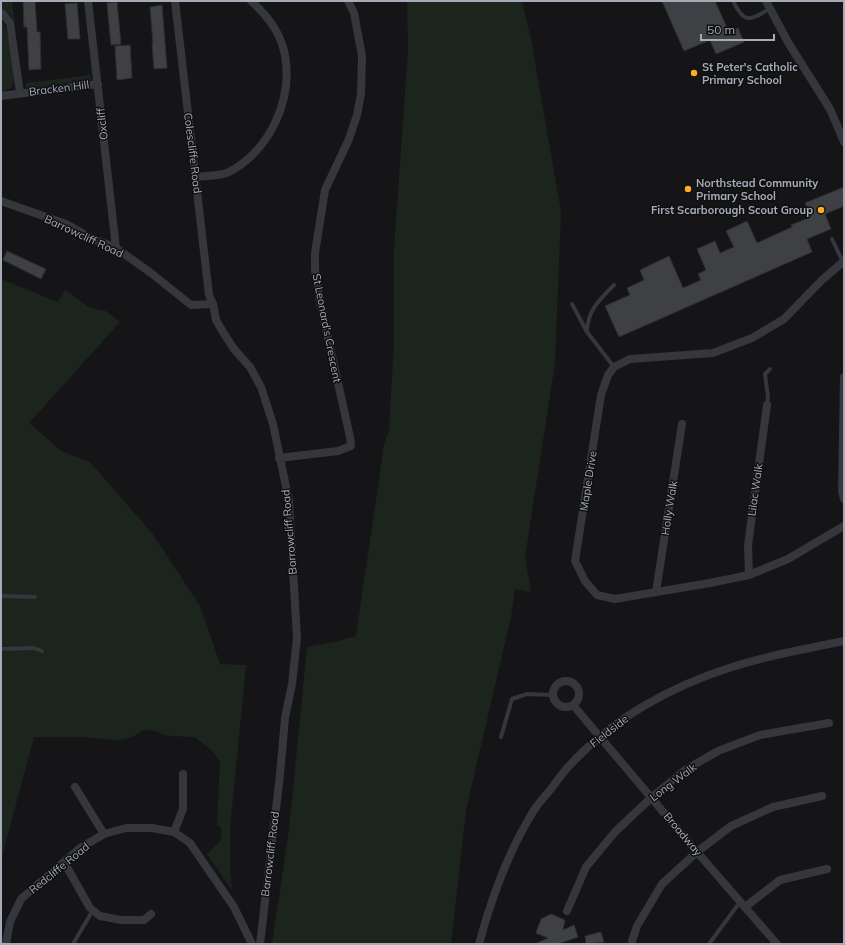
<svg xmlns="http://www.w3.org/2000/svg" width="845" height="945" font-family="Mulish,sans-serif">
<rect width="100%" height="100%" fill="#151517"/>
<g fill="#1c251d">
<polygon points="1,1 12,1 15,23 9,13 1,8"/>
<polygon points="407,1 522,1 531,39 561,212 555,363 525,557 531,592 515,589 511,617 466,810 451,944 272,944 289,830 307,647 334,642 356,636 384,445 389,430 394,342 394,250 408,49"/>
<path d="M 1,20 C 9,29 13,66 14,79 C 14,83 12,85 11,88 L 6,91 L 1,92 Z"/>
<polygon points="90,75 91,80 26,88 26,83"/>
<path d="M 1,279 L 58,302 L 65,290 L 90,308 L 106,311 L 120,322 L 29,423 L 61,451 L 90,462 L 152,533 L 200,606 L 220,664 L 246,665 L 230,828 L 230,867 L 232,890 L 207,854 L 221,840 L 222,829 L 217,825 L 220,761 L 211,750 L 195,737 L 171,736 L 165,735 L 155,731 L 142,730 C 126,746 105,738 85,737 C 68,737 51,737 34,737 L 1,860 Z"/>
</g>
<g fill="#3e4044" stroke="#2e2f33">
<polygon points="23,1 35,1 37,32 40,32 41,69 29,70 27,27 24,27"/>
<polygon points="662,1 715,1 729,32 738,28 744,42 716,54 710,40 684,51"/>
<polygon points="117,2 121,44 111,45 107,3"/>
<polygon points="77,3 80,39 68,39 65,4"/>
<polygon points="162,5 167,68 154,69 152,44 153,44 150,7"/>
<polygon points="130,45 132,78 117,80 115,46"/>
<polygon points="844,187 844,206 825,214 831,229 807,239 812,252 619,337 605,306 630,295 627,288 644,280 640,270 669,256 683,288 701,280 698,274 706,270 697,249 715,241 720,253 734,247 726,231 747,221 757,243 792,227 791,225 811,217 805,203"/>
<polygon points="7,251 46,269 41,279 3,260"/>
<polygon points="551,914 565,920 563,930 574,925 578,937 558,944 535,944 548,938 536,933 541,919"/>
<polygon points="601,932 604,942 586,944 585,936"/>
</g>
<g fill="none" stroke-linecap="round" stroke-linejoin="round">
<g stroke="#35373c" stroke-width="4">
<path d="M 733,1 C 744,24 750,21 769,9"/>
<polyline points="832,239 843,262"/>
<polyline points="572,304 587,332 614,367"/>
<path d="M 587,331 C 588,310 599,300 614,285"/>
<polyline points="767,405 768,397 765,374 770,369"/>
<polyline points="1,596 35,597"/>
<polyline points="1,649 34,648 42,651"/>
<polyline points="501,737 512,699 527,694 553,695"/>
<polyline points="73,944 93,910"/>
<polyline points="709,944 740,902"/>
</g>
<g stroke="#35373c" stroke-width="8">
<polyline points="88,1 116,248"/>
<polyline points="175,1 209,295 213,304 216,320 223,332 234,349 250,367 261,387 273,424 289,501 297,638 292,684 285,718 280,775 260,944"/>
<polyline points="766,1 789,44 830,109 844,142"/>
<polyline points="1,13 3,14 10,23 20,93"/>
<polyline points="1,96 98,84"/>
<path d="M 196,177 C 205,176 222,176 229,172 C 270,150 293,100 285,55 C 281,34 267,15 251,1"/>
<polyline points="1,201 66,224 91,238 116,248 151,273 191,305 213,304"/>
<polyline points="844,261 822,280 784,319 752,338 713,353 630,359 614,367 608,375 601,395 575,561 585,581 597,595 615,599 710,583 749,575 788,559 844,526"/>
<polyline points="844,377 842,491 844,499"/>
<polyline points="279,458 338,451 351,446 350,437 320,302 315,270 315,253 325,190 349,139 357,115 361,94 362,56 354,13 348,1"/>
<polyline points="749,575 748,545 767,405"/>
<polyline points="656,592 682,424"/>
<circle cx="566" cy="694" r="13"/>
<polyline points="573,705 697,852 777,944"/>
<polyline points="75,787 104,834"/>
<polyline points="174,832 183,809 183,774"/>
<polyline points="64,862 90,908 100,916 121,920 144,920 151,914"/>
<polyline points="745,907 780,880 827,869"/>
<polyline points="567,911 586,867 615,832 652,797 685,770 718,751 760,735 829,723"/>
<polyline points="632,941 637,926 662,884 697,852 731,826 773,807 822,796"/>
<polyline points="6,944 10,922 21,899 80,848 104,834 126,828 152,828 174,832 190,843 234,907 252,944"/>
<path d="M 479,944 C 491,899 507,855 531,815 C 536,806 544,797 551,789 C 557,781 563,772 570,765 C 613,718 672,686 732,667 C 768,655 806,649 844,641"/>
</g>
</g>
<g fill="#feac25" stroke="#101012" stroke-width="1.5">
<circle cx="694" cy="73" r="4"/>
<circle cx="688" cy="189" r="4"/>
<circle cx="821" cy="210" r="4"/>
</g>
<g text-anchor="middle" stroke-width="3" stroke-linejoin="round" paint-order="stroke">
<g font-size="11" font-weight="bold" fill="#a5acb8" stroke="#101012" text-anchor="start">
<text x="702" y="71">St Peter's Catholic<tspan x="702" dy="13">Primary School</tspan></text>
<text x="696" y="187">Northstead Community<tspan x="696" dy="13">Primary School</tspan></text>
<text x="813" y="214" text-anchor="end">First Scarborough Scout Group</text>
</g>
<g font-size="11" fill="#a5acb8" stroke="#101012">
<text transform="translate(59 88) rotate(-7)" y="4">Bracken Hill</text>
<text transform="translate(102 124) rotate(-96)" y="4">Oxcliff</text>
<text transform="translate(193 153) rotate(83)" y="4">Colescliffe Road</text>
<text transform="translate(84 236) rotate(25)" y="4">Barrowcliff Road</text>
<text transform="translate(327 328) rotate(79)" y="4">St Leonard's Crescent</text>
<text transform="translate(588 481) rotate(-81)" y="4">Maple Drive</text>
<text transform="translate(755 490) rotate(-82)" y="4">Lilac Walk</text>
<text transform="translate(669 508) rotate(-81)" y="4">Holly Walk</text>
<text transform="translate(289 532) rotate(-95)" y="4">Barrowcliff Road</text>
<text transform="translate(609 731) rotate(-38)" y="4">Fieldside</text>
<text transform="translate(673 782) rotate(-37)" y="4">Long Walk</text>
<text transform="translate(683 834) rotate(50)" y="4">Broadway</text>
<text transform="translate(270 854) rotate(-83)" y="4">Barrowcliff Road</text>
<text transform="translate(59 868) rotate(-39)" y="4">Redcliffe Road</text>
</g>
</g>
<rect width="845" height="945" fill="none" stroke="#a5acb8" stroke-width="4"/>
<path d="M701 34v6h73v-6" fill="none" stroke="#a5acb8" stroke-width="2"/>
<text x="707" y="34" font-size="12" fill="#a5acb8" stroke="#101012" stroke-width="3" paint-order="stroke">50 m</text>
</svg>
